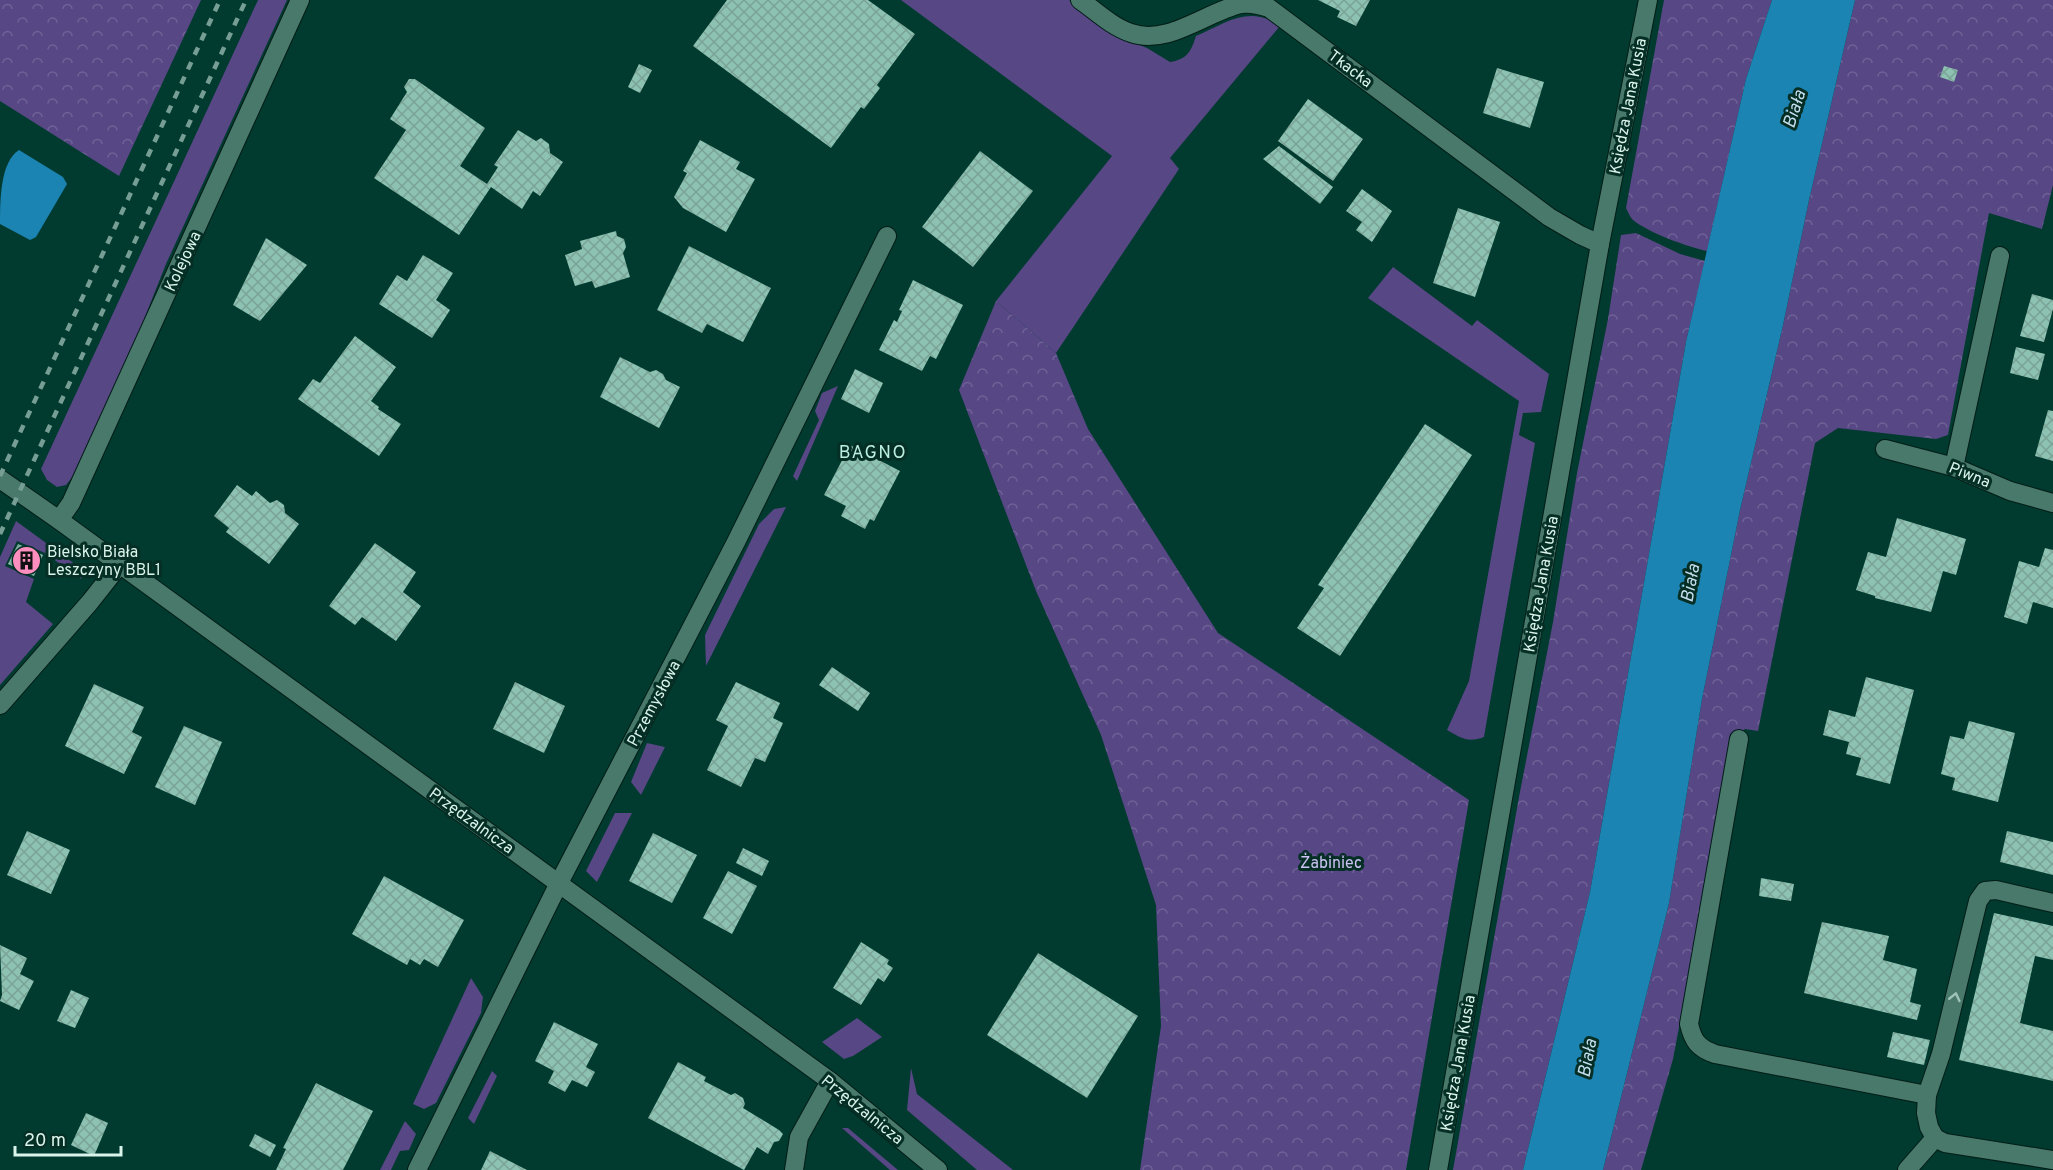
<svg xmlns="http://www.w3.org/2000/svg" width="2053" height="1170" font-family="Overpass,sans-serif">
<defs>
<pattern id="forest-crowns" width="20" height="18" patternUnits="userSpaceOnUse" patternTransform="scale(1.5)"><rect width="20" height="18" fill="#574785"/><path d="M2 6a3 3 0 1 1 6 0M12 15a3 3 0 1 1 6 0" fill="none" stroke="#6f6296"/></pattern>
<pattern id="building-cross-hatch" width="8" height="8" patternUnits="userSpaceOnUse" patternTransform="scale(1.5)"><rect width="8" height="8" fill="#8dc1b1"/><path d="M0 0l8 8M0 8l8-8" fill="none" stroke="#7aa396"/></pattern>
</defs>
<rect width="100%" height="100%" fill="#013a2e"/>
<g fill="#574785">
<polygon points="258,0 287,0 166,264 125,367 77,471 66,485 57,487 47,480 41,469"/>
<path d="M 901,0 L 1069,0 L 1115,34 L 1127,40 L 1147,48 L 1170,62 C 1188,59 1191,51 1196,36 C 1226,23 1249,4 1280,26 L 1170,158 L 1179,169 L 1056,353 L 996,301 L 1112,156 Z"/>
<path d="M 1393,267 L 1472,326 L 1477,320 L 1549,374 L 1541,412 L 1523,413 L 1519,435 L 1535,443 L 1484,737 C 1468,743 1461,738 1447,730 L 1469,681 L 1519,401 L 1368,298 Z"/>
<polygon points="838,386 797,481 793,476 819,420 815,411 822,393"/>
<polygon points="786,507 706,666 705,635 759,524 774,509"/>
<polygon points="16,521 83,570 81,579 45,553 17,541 5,566 34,579 26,602 53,624 0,685 0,557"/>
<polygon points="647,743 665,747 641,795 631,782"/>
<polygon points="615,813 632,813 597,882 586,871"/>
<polygon points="471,978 483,997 481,1013 436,1103 424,1109 413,1104"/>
<polygon points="857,1018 882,1037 853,1056 844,1059 822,1042"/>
<polygon points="911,1068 917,1094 1013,1170 977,1170 907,1110"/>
<polygon points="492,1071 497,1076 474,1124 468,1118"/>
<polygon points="405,1121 416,1134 409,1150 400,1151 391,1170 380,1170"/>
<polygon points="842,1128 848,1128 898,1170 890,1170"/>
</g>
<g fill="url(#forest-crowns)">
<polygon points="0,0 201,0 119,176 0,101"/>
<path d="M 1664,0 L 1772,0 L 1746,79 L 1707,251 C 1688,247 1649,233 1633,220 C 1630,217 1628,212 1626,208 Z"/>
<polygon points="1855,0 2053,0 2053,185 2042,229 1989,213 1948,435 1936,439 1838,428 1815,443 1758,731 1745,729 1734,737 1673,1059 1641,1170 1603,1170 1669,903 1702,699 1740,510 1783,325 1809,200"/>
<polygon points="1636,233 1680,254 1705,261 1686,342 1590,892 1523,1170 1453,1170 1519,797 1553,622 1577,473 1608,319 1621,235"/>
<polygon points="996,301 1056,353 1088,429 1218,633 1469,800 1406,1170 1140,1170 1161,1026 1156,905 1101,735 1036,591 959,390"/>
</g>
<g fill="#1b84b2">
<polygon points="1772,0 1855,0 1809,200 1783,325 1740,510 1702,699 1669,903 1603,1170 1523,1170 1590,892 1686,342 1746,79"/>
<path d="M 19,150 L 63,177 L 67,184 L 36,237 L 30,240 L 0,224 C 0,201 0,162 19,150 Z"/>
</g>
<g fill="url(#building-cross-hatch)">
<polygon points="727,0 868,0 915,34 877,85 880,88 864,109 861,107 831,148 693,46"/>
<polygon points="1318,0 1370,0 1356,26 1337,17 1340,11"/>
<polygon points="639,64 652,70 640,93 628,87"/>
<polygon points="1944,66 1958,70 1954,82 1940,77"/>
<polygon points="1497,68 1544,82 1530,128 1483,113"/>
<polygon points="409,79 415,79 485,128 460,166 487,184 498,167 494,165 518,130 536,141 541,138 549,144 550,153 563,162 540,196 533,191 522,209 491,187 459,235 374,178 406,130 390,119 407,92 404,87"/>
<polygon points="1308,99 1363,139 1333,181 1278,141"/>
<polygon points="700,140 740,162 736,169 755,179 726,232 683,208 674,197 687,173 683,171"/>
<polygon points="1279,146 1333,187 1320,204 1263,159"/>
<polygon points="980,151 1033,191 973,267 922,227"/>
<polygon points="1362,189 1392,211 1372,242 1356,230 1362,222 1346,211"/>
<polygon points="1458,208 1500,222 1475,297 1433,283"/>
<polygon points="616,231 617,236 624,239 626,247 623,253 630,277 595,288 592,281 575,286 565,255 582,249 580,241"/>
<polygon points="266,238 307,265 260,321 233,305"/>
<polygon points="689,246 771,288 743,342 707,324 702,333 657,310"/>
<polygon points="423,255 453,273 436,300 450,310 432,338 379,304 397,275 407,281"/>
<polygon points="913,280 963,305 936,359 930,356 922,371 879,350 894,320 897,322 902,311 899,310"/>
<polygon points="2032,294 2053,300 2053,309 2044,342 2020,336"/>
<polygon points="355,336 396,367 371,401 379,407 378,409 401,424 379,456 298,399 313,379 320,383"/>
<polygon points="2016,347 2045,354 2038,380 2010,373"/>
<polygon points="620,357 650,372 656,370 663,374 666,380 680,387 659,428 600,397"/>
<polygon points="855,369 883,383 869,413 841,399"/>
<polygon points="2048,410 2053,411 2053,461 2035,456"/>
<polygon points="1425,424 1472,455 1340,656 1297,628 1324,588 1318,585"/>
<polygon points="850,445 900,471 874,521 870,519 865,529 841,516 846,506 824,495"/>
<polygon points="237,485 252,496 256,491 270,503 277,500 284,505 285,513 299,524 269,564 226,532 229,528 214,516"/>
<polygon points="1897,518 1966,539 1956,575 1943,571 1931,612 1875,598 1875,596 1856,590 1868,552 1886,557"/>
<polygon points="375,543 416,572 403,592 421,606 396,641 362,617 355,625 329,606"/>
<polygon points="18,544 43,555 34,576 8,564"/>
<polygon points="2045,548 2053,550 2053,608 2033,602 2027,624 2004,617 2019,561 2039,567"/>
<polygon points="832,667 870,693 858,711 819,685"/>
<polygon points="1866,677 1914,690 1890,784 1856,775 1861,758 1846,754 1849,742 1823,735 1829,710 1855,717"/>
<polygon points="515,682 565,706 544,753 493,729"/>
<polygon points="736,682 780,703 773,718 783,723 765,762 755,758 741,787 707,770 728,726 716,720"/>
<polygon points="94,684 144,707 132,732 142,737 124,774 65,746"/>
<polygon points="1969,721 2015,733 1998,802 1952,790 1955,778 1941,774 1950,736 1964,739"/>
<polygon points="184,726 222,742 195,805 155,787"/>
<polygon points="27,831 70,850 51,894 7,875"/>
<polygon points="2007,831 2053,842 2053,875 2000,862"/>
<polygon points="653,833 697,855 672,903 629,881"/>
<polygon points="743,848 769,861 762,876 736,863"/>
<polygon points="728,871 757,886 732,934 703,918"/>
<polygon points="384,876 464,920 438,967 424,959 420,965 410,959 407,965 352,934"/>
<polygon points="1761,878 1794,884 1791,901 1759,896"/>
<polygon points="1994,913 2053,926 2053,960 2035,956 2020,1023 2053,1031 2053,1081 1959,1060"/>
<polygon points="1822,922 1889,936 1883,960 1917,969 1910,1002 1921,1005 1917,1020 1804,993"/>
<polygon points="861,942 889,960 887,964 893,968 884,982 878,978 861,1005 833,988"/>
<polygon points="0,945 27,958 20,974 34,981 19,1010 0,1001 2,995"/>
<polygon points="1038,953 1138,1016 1087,1098 987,1035"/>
<polygon points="71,990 89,998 75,1028 57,1021"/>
<polygon points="554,1022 598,1044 586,1067 595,1072 587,1087 572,1080 565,1092 548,1083 554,1071 535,1061"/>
<polygon points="1893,1032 1930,1040 1924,1065 1887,1057"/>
<polygon points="678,1062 706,1077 704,1081 731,1095 735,1093 743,1098 745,1104 743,1108 779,1130 783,1134 779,1141 774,1142 768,1154 757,1147 744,1170 648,1118"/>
<polygon points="316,1083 373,1111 343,1170 276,1170 286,1149 283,1148"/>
<polygon points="86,1113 108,1123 94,1156 71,1145"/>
<polygon points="255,1134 276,1145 270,1157 249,1146"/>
<polygon points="490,1151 527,1170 481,1170"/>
</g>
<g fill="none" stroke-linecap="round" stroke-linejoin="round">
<defs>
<g id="service">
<path d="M 1080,0 C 1096,11 1112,27 1131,33 C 1168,46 1206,12 1241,4 C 1250,3 1260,5 1269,8 L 1549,217 L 1580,235 L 1600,244"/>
<polyline points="1954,467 2000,256"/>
<polyline points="59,520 71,503 300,0"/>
<path d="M 1739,739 L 1689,1024 C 1693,1041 1698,1048 1715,1054 L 1927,1095"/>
<polyline points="1935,1138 1929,1127 1926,1113 1927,1095 1941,1054 1978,901 1985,891 1996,890 2053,903"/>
<polyline points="794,1170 799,1137 830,1081"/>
</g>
<g id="minor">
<polyline points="1885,449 1954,467 2010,491 2053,503"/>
<polyline points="0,705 90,602 120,564"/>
<polyline points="417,1170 559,883 736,542 887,236"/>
<polyline points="1438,1170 1600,244 1648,0"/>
<polyline points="1907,1170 1935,1138 1945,1143 2053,1160"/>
</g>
<polyline id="tertiary" points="0,479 59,520 830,1081 938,1170"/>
</defs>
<use href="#service" stroke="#031d17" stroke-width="20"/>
<use href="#minor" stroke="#031d17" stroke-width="20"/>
<use href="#tertiary" stroke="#031d17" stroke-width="20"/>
<use href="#service" stroke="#48796b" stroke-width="18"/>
<use href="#minor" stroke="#48796b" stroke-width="18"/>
<use href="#tertiary" stroke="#48796b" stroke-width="18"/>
<g stroke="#769e94" stroke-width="4.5" stroke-dasharray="8 8" stroke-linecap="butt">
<polyline points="0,476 220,0"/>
<polyline points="0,534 246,0"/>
</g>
</g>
<defs><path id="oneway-chevron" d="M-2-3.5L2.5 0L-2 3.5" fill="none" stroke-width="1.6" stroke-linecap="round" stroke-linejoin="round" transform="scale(1.5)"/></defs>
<use stroke="#a0c3b8" href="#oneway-chevron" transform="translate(1955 997) rotate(-77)"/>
<defs>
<symbol id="building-disc" viewBox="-11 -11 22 22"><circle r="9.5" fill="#fe8ebe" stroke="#052e25"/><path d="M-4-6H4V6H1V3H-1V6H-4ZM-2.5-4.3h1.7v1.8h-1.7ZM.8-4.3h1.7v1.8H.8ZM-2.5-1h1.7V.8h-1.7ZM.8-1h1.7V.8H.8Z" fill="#111"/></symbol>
</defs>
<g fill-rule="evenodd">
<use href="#building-disc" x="10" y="544" width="33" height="33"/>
</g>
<g text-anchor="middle" stroke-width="6" stroke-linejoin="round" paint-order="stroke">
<g font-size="16" fill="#daf4eb" stroke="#052e25">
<text transform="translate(1351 68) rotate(37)" y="6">Tkacka</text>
<text transform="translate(1627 106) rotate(-79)" y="6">Księdza Jana Kusia</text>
<text transform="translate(182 261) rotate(-65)" y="6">Kolejowa</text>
<text transform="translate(1970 474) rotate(22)" y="6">Piwna</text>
<text transform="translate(1540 584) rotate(-80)" y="6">Księdza Jana Kusia</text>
<text transform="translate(653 703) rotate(-62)" y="6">Przemysłowa</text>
<text transform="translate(472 820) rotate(36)" y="6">Przędzalnicza</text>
<text transform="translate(1457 1063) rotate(-80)" y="6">Księdza Jana Kusia</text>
<text transform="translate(863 1109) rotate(39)" y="6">Przędzalnicza</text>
</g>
<g font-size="16" fill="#daf4eb" stroke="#052e25" text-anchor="start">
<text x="47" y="557">Bielsko Biała<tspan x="47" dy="18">Leszczyny BBL1</tspan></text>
</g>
<g font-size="16" fill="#cdc3f4" stroke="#052e25">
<text x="1331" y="868">Żabiniec</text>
</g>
<g font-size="18" font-style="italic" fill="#c5deee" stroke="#052e25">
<text transform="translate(1794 109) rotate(-72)" y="6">Biała</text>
<text transform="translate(1690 583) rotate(-79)" y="6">Biała</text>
<text transform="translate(1587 1058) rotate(-79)" y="6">Biała</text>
</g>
<g font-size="18" letter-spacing="1.5" fill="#bbefdf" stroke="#052e25">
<text x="873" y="458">BAGNO</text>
</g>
</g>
<path d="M15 1146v9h106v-9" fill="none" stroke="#daf4eb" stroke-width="3"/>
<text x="24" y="1146" font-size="18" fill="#daf4eb" stroke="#052e25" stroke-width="4.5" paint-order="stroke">20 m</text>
</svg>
